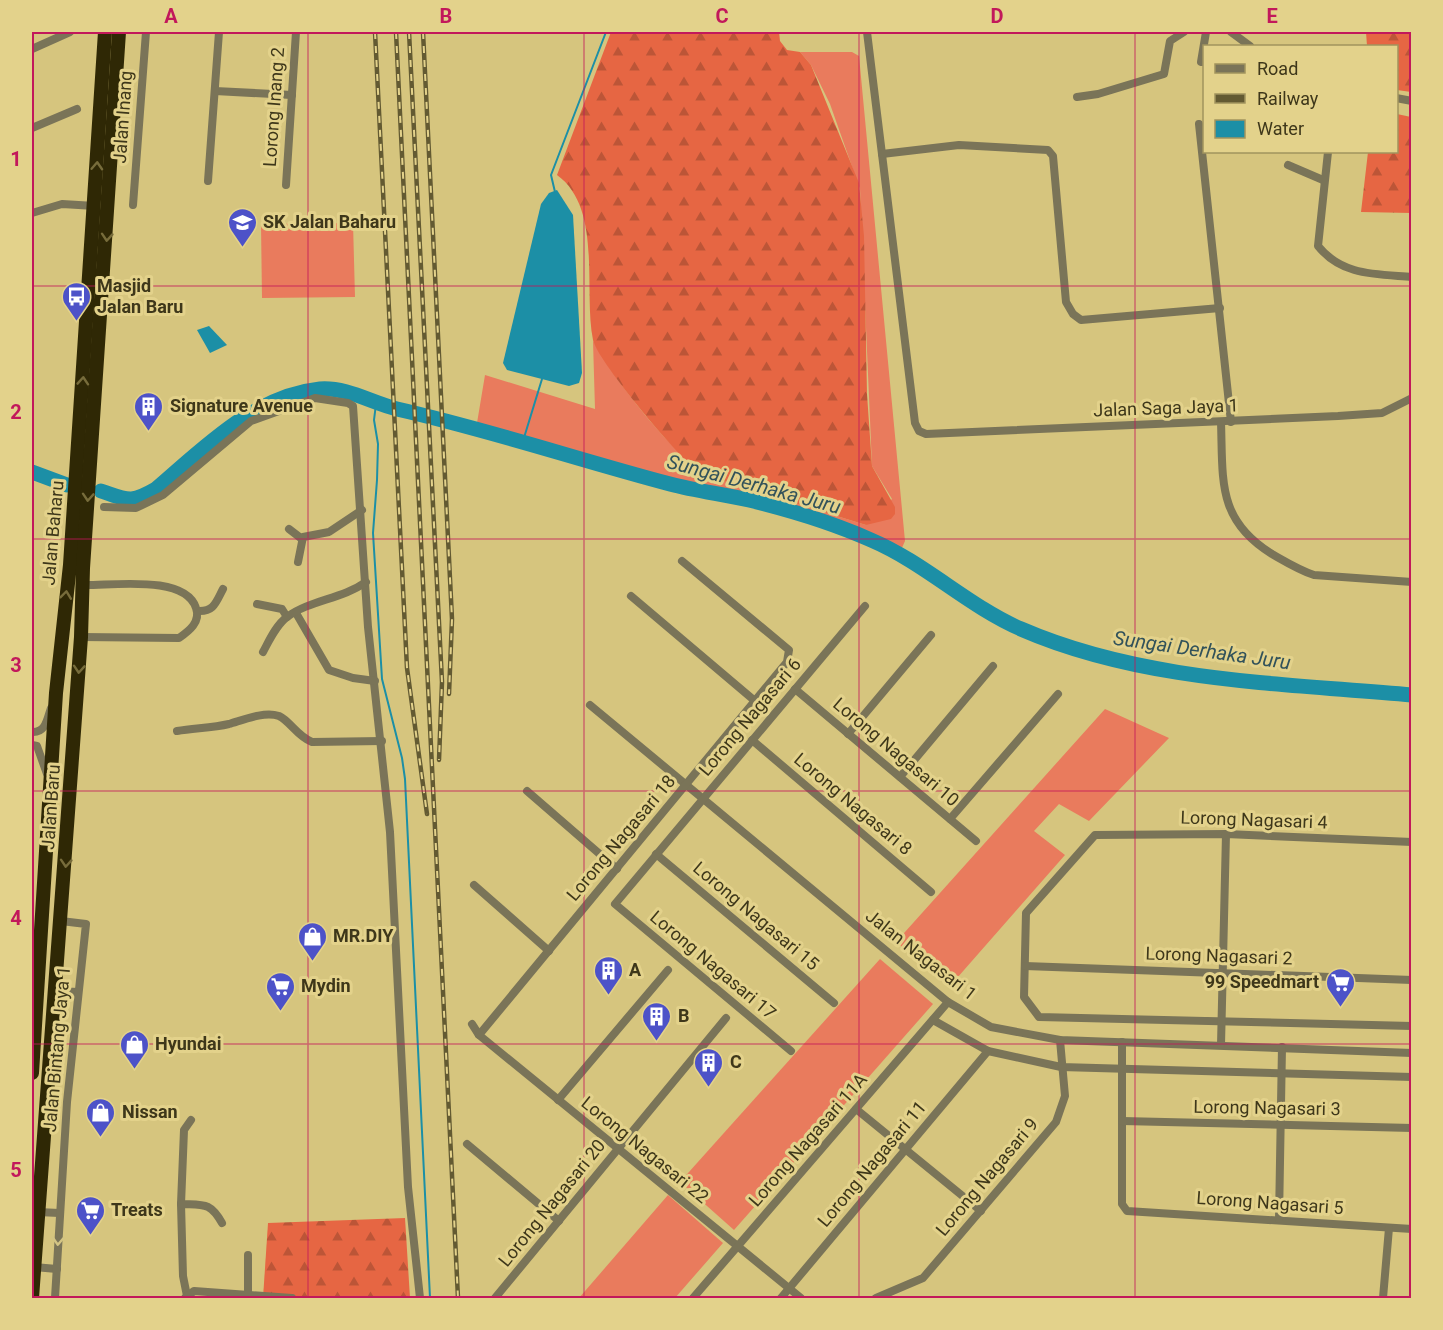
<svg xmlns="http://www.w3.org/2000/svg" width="1443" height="1330" font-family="Roboto,sans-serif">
<defs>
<pattern id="forest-firs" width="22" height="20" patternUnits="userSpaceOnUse" patternTransform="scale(1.5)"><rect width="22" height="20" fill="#e66643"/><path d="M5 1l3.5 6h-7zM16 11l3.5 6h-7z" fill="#bc5537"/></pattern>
</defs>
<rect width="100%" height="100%" fill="#d6c57e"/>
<g fill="#e97b5d">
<path d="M 800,52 L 852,52 L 859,56 L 905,541 L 901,550 C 830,514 750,503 674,482 C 608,464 543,442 477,423 L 485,375 L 595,409 L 593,341 C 613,378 674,457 710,477 L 866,525 L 892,499 L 872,466 L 860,189 L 830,104 L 811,65 Z"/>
<polygon points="353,223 355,297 262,298 261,224"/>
<polygon points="1105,709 1169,738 1089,821 1059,804 1034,831 1065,855 950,986 896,942"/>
<polygon points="880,959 933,1004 734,1230 680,1182"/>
<polygon points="668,1195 723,1243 675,1298 579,1298"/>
</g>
<g fill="url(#forest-firs)">
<path d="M 611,32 L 779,32 L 780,41 L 787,50 L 800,52 L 811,65 L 859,183 L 864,236 L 867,394 L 872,466 L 895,507 L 895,514 L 891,519 L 866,525 L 710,477 C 703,474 696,470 691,465 C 672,449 597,360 593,340 C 583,290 603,208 557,175 Z"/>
<polygon points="1366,32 1411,32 1411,92 1397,90 1396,46 1367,46"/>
<polygon points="1397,114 1411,117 1411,213 1361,212 1368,152 1396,152"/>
<polygon points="405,1218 410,1298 263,1298 268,1223"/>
</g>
<g fill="#1c8fa6">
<polygon points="557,190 573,215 582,373 579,383 569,386 507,370 503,363 541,204 549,193"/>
<polygon points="209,326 227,345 210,353 197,330"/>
</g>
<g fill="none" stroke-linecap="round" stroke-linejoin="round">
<g stroke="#1c8fa6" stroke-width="2">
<polyline points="555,192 551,175 606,32"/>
<polyline points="376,404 374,420 378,444 377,480 373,533 382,679 402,758 405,779 430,1298"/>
<polyline points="523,441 542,379"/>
</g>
<g stroke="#1c8fa6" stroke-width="15">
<polyline points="32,472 67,485"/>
<path d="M 101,491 C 128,500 130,504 156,489 C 204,448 254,396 320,389 C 347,387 372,403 397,409 C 490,430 579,460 670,484 C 696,491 723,494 749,500 C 790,510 833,523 871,540 C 925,563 968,606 1021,629 C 1143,682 1282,683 1412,695"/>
</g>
<g stroke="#7a7458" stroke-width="8">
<polyline points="867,32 915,423 919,431 926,434 1338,416 1382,413 1412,398"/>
<polyline points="1231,32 1250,46"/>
<polyline points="32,49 70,32"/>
<polyline points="1201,62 1206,32"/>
<polyline points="215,91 292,95"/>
<polyline points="1077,97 1098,94 1164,74 1170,41 1184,32"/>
<polyline points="1396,98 1412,101"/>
<polyline points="1199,124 1231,422"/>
<polyline points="32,128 77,109"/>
<path d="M 1328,152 L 1318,246 C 1342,276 1376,274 1412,277"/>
<polyline points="882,154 959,145 1048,150 1053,156 1066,302 1073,314 1081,320 1220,308"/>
<polyline points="1288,165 1323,180"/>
<polyline points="208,181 219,32"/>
<polyline points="286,185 296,32"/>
<polyline points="133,205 146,32"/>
<polyline points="32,213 62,204 95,206"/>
<path d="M 1221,422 C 1223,481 1217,520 1272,554 C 1286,562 1299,570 1314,575 L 1412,582"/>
<polyline points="104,507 136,508 163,495 251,421 315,398 348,403 353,406 368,627 390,832 408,1187 420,1298"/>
<polyline points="289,529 302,539"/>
<polyline points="298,562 303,537 329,532 362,510"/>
<polyline points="631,596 755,701"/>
<polyline points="257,604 282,609 287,617"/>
<path d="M 198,611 C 214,612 216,602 223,589"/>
<polyline points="296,613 329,670 353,678 375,681"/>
<path d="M 81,637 L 179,638 C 189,631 201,622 196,608 C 185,574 111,586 82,585"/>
<path d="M 263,652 C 269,641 276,625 287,617 C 310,600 342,599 366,582"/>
<polyline points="795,689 976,841"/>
<polyline points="590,705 948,1002 991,1027 1060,1040 1412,1053"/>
<path d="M 177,731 C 194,728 212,728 229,724 C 243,720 264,711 279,716 C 290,721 297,736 312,742 L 382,741"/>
<path d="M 32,732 C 46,733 47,719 51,708"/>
<polyline points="848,734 931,635"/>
<polyline points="752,740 931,892"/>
<polyline points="32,745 37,746 47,774"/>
<polyline points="900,777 993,666"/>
<polyline points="527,791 617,869"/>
<polyline points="950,819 1058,694"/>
<polyline points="1412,842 1226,834 1095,835 1026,913 1024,997 1039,1017 1412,1026"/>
<polyline points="656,854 834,1003"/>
<polyline points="474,885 549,951"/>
<polyline points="1025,966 1412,980"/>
<polyline points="56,991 78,992"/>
<polyline points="933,1020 988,1051 1061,1067 1412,1077"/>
<polyline points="472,1024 479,1035 801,1298"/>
<polyline points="479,1035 787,662 789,650 682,561"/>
<polyline points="1122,1042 1122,1204 1127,1211 1412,1229"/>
<polyline points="1221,1045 1226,834"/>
<polyline points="791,1051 615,904 865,606"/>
<polyline points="558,1100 668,970"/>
<polyline points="856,1109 981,1211"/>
<polyline points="191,1120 184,1130 181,1204 183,1276 187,1296 191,1298"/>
<polyline points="1122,1121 1412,1128"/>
<polyline points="467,1144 559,1221"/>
<path d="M 181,1204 C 204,1205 210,1202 222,1223"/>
<polyline points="38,1212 59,1213"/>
<polyline points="1279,1219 1282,1047"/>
<polyline points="34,1267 57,1269"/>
<polyline points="55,1298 67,1102 86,924 61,921"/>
<polyline points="185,1298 194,1291 292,1298"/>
<polyline points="248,1298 248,1255"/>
<polyline points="495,1298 726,1018"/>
<polyline points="693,1298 948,1002"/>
<polyline points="781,1298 988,1051"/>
<polyline points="876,1298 923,1278 1056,1122 1065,1096 1060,1040"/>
<polyline points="1383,1298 1389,1228"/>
</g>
<g stroke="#2f2805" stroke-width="14">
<polyline points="32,1073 56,693 70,565 105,32"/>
<polyline points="32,1298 81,637 83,568 119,32"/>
</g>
<defs>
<g id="rail">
<polyline points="375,32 407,668 427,814"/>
<polyline points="396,32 458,1298"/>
<polyline points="409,32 442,682 439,760"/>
<polyline points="423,32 452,619 449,694"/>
</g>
</defs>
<use href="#rail" stroke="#635a32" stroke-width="4.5"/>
<use href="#rail" stroke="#e3d28b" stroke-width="2" stroke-dasharray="7" stroke-linecap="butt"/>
</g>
<defs><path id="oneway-chevron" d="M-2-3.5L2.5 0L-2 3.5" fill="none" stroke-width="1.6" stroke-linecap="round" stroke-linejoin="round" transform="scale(1.5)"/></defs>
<g stroke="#776c3b">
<use href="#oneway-chevron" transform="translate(97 166) rotate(-87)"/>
<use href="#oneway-chevron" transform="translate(107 237) rotate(94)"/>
<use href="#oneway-chevron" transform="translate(83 381) rotate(-86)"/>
<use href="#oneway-chevron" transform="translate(88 497) rotate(94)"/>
<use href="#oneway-chevron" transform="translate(66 595) rotate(-83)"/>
<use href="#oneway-chevron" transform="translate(79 669) rotate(94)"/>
<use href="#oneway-chevron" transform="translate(66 863) rotate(94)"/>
</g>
<use stroke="#d3c483" href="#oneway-chevron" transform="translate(58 1241) rotate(93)"/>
<path fill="none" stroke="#c2185b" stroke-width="1.5" stroke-opacity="0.55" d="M 308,32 L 308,1298M 584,32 L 584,1298M 859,32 L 859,1298M 1135,32 L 1135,1298M 32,286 L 1412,286M 32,539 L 1412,539M 32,791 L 1412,791M 32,1044 L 1412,1044"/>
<defs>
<symbol id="school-pin" viewBox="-11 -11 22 30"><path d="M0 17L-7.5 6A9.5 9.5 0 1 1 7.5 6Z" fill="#4d52c8" stroke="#e3d28b"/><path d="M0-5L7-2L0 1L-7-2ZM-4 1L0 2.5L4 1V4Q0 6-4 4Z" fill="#fff"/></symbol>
<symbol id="bus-pin" viewBox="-11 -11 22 30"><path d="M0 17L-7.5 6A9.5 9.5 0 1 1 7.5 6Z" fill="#4d52c8" stroke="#e3d28b"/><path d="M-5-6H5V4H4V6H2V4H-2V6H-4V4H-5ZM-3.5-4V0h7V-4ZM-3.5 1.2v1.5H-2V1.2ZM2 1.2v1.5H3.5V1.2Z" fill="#fff"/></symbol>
<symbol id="building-pin" viewBox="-11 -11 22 30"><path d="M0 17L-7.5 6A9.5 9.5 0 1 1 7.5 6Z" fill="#4d52c8" stroke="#e3d28b"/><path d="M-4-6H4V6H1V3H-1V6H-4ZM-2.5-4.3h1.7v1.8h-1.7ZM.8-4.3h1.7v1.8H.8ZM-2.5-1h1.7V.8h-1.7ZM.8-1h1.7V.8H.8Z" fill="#fff"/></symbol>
<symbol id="shop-pin" viewBox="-11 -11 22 30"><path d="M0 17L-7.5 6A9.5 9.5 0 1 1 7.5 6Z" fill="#4d52c8" stroke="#e3d28b"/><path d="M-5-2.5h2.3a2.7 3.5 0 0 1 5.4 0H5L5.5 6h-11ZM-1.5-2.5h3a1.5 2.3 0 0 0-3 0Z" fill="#fff"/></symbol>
<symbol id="supermarket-pin" viewBox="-11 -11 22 30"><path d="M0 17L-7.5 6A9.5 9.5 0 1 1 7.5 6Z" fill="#4d52c8" stroke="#e3d28b"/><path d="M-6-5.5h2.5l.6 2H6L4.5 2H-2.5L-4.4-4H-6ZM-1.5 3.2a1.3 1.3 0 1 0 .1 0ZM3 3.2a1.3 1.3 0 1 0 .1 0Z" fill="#fff"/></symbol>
</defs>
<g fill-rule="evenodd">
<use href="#school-pin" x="226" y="206" width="33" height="45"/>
<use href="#bus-pin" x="60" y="280" width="33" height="45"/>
<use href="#building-pin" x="132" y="390" width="33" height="45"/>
<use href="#shop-pin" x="296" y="920" width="33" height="45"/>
<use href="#building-pin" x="592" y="954" width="33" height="45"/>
<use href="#supermarket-pin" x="1324" y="966" width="33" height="45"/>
<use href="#supermarket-pin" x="264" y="970" width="33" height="45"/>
<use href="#building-pin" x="640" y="1000" width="33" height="45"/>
<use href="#shop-pin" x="118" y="1028" width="33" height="45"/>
<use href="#building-pin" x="692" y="1046" width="33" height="45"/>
<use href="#shop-pin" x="84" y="1096" width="33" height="45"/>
<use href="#supermarket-pin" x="74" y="1194" width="33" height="45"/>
</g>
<g text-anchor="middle" stroke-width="6" stroke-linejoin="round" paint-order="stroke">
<g font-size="18" fill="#3e371a" stroke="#e3d28b">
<text transform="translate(274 107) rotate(-86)" y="6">Lorong Inang 2</text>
<text transform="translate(123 117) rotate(-86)" y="6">Jalan Inang</text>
<text transform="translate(1166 408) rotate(-2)" y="6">Jalan Saga Jaya 1</text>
<text transform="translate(53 533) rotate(-85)" y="6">Jalan Baharu</text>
<text transform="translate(750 717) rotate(-50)" y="6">Lorong Nagasari 6</text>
<text transform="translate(896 752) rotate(40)" y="6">Lorong Nagasari 10</text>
<text transform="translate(853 804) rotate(40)" y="6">Lorong Nagasari 8</text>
<text transform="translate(51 807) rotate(-86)" y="6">Jalan Baru</text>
<text transform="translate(1254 820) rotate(2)" y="6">Lorong Nagasari 4</text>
<text transform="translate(621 838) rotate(-50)" y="6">Lorong Nagasari 18</text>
<text transform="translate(756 916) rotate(40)" y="6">Lorong Nagasari 15</text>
<text transform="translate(921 955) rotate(38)" y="6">Jalan Nagasari 1</text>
<text transform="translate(1219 956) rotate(2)" y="6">Lorong Nagasari 2</text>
<text transform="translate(713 965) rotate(40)" y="6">Lorong Nagasari 17</text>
<text transform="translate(57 1049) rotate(-85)" y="6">Jalan Bintang Jaya 1</text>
<text transform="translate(1267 1108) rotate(1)" y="6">Lorong Nagasari 3</text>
<text transform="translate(808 1140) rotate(-49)" y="6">Lorong Nagasari 11A</text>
<text transform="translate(645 1150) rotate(39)" y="6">Lorong Nagasari 22</text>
<text transform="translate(872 1164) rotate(-50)" y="6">Lorong Nagasari 11</text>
<text transform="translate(987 1177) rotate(-50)" y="6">Lorong Nagasari 9</text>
<text transform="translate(552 1203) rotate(-51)" y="6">Lorong Nagasari 20</text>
<text transform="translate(1270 1203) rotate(4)" y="6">Lorong Nagasari 5</text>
</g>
<g font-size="18" font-weight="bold" fill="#3e371a" stroke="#e3d28b" text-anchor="start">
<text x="263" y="228">SK Jalan Baharu</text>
<text x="97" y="292">Masjid<tspan x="97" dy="21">Jalan Baru</tspan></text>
<text x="170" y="412">Signature Avenue</text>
<text x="333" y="942">MR.DIY</text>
<text x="629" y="976">A</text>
<text x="1319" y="988" text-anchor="end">99 Speedmart</text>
<text x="301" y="992">Mydin</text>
<text x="678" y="1022">B</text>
<text x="155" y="1050">Hyundai</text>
<text x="730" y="1068">C</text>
<text x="122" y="1118">Nissan</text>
<text x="111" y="1216">Treats</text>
</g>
<g font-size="20" font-style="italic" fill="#32525a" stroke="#e3d28b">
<text transform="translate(754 484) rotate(15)" y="7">Sungai Derhaka Juru</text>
<text transform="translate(1202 650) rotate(8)" y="7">Sungai Derhaka Juru</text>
</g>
</g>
<rect width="1443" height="1330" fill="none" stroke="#e3d28b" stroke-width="66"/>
<rect x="1203" y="45" width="195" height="108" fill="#e3d28b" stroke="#a1945e" stroke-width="1.5"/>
<rect x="1215" y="64" width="30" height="9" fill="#7a7458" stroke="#a1945e" stroke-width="1.5"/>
<text x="1257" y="75" font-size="18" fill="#3e371a">Road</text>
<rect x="1215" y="94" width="30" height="9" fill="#635a32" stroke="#a1945e" stroke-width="1.5"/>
<text x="1257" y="105" font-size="18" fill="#3e371a">Railway</text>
<rect x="1215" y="120" width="30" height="18" fill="#1c8fa6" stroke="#a1945e" stroke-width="1.5"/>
<text x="1257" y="135" font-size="18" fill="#3e371a">Water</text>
<rect x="33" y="33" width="1377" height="1264" fill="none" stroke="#c2185b" stroke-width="2"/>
<g font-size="20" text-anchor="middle" font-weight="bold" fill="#c2185b">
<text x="171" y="23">A</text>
<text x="446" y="23">B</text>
<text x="722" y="23">C</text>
<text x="997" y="23">D</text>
<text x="1272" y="23">E</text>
<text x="16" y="166">1</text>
<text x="16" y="419">2</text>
<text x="16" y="672">3</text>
<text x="16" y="925">4</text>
<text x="16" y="1177">5</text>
</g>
</svg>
